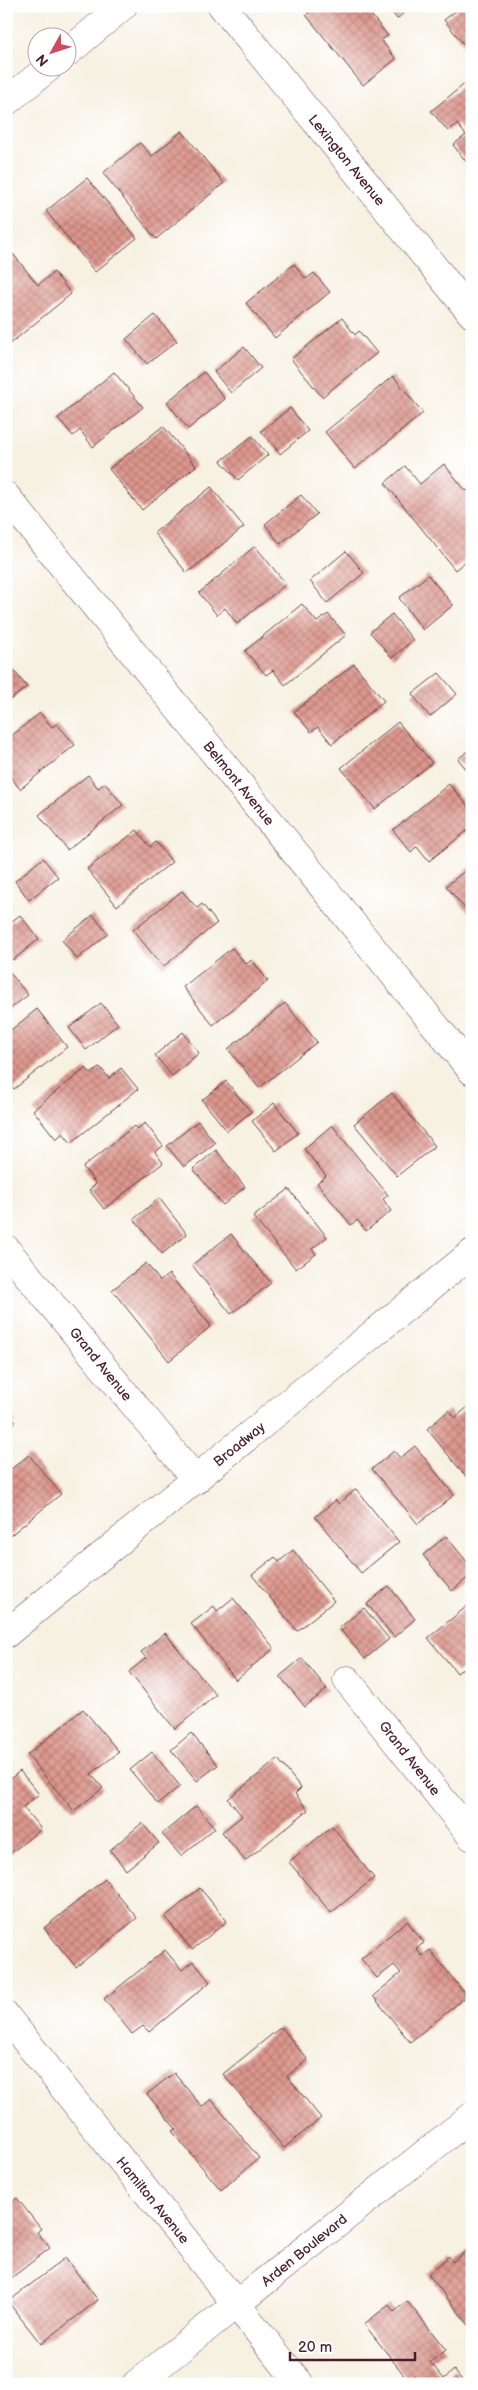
<svg xmlns="http://www.w3.org/2000/svg" width="478" height="2390" font-family="'Balsamiq Sans',sans-serif">
<defs>
<pattern id="building-cross-hatch" width="8" height="8" patternUnits="userSpaceOnUse" patternTransform="scale(1.25)"><rect width="8" height="8" fill="#dd988e"/><path d="M0 0l8 8M0 8l8-8" fill="none" stroke="#b57b74"/></pattern>
</defs>
<rect width="100%" height="100%" fill="#fff"/>
<filter id="ink" filterUnits="userSpaceOnUse"><feTurbulence type="fractalNoise" baseFrequency=".02" numOctaves="2"/><feDisplacementMap in="SourceGraphic" scale="10" xChannelSelector="R" yChannelSelector="G"/><feConvolveMatrix kernelMatrix="1 2 1 2 8 2 1 2 1" color-interpolation-filters="sRGB"/></filter>
<filter id="wash" filterUnits="userSpaceOnUse"><feTurbulence type="fractalNoise" baseFrequency=".0096" numOctaves="4" result="noise"/><feDisplacementMap in="SourceGraphic" scale="20" xChannelSelector="R" yChannelSelector="G"/><feGaussianBlur stdDeviation="1.12" result="paint"/><feColorMatrix in="noise" values="0 0 0 0 0 0 0 0 0 0 0 0 0 0 0 0 0 1.4 0 .05"/><feComposite in="paint" operator="in"/></filter>
<g filter="url(#wash)">
<rect width="100%" height="100%" fill="#f7f1e2"/>
<g id="blocks">
<g fill="url(#building-cross-hatch)">
<polygon points="317,6 364,6 388,36 381,40 396,59 363,85 306,15"/>
<polygon points="387,6 412,6 397,19"/>
<polygon points="462,6 468,6 472,11 470,52 444,20"/>
<polygon points="472,78 472,169 453,145 466,135 457,124 448,131 431,111"/>
<polygon points="182,131 224,183 156,239 103,173 140,143 152,156"/>
<polygon points="87,178 137,238 95,272 46,211"/>
<polygon points="13,254 38,285 54,272 71,294 6,347 6,260"/>
<polygon points="294,264 306,279 314,273 330,292 275,338 246,303"/>
<polygon points="155,315 177,341 147,364 126,339"/>
<polygon points="342,318 355,335 359,331 377,353 322,397 291,359"/>
<polygon points="244,347 261,368 231,393 214,372"/>
<polygon points="114,372 143,407 93,447 80,430 73,436 58,418"/>
<polygon points="204,372 225,399 188,429 167,402"/>
<polygon points="393,376 423,413 355,469 325,432"/>
<polygon points="290,408 308,431 280,454 261,431"/>
<polygon points="163,426 196,466 142,510 109,469"/>
<polygon points="252,436 268,455 238,480 221,461"/>
<polygon points="444,464 466,491 472,487 472,556 455,570 385,483 405,466 420,484"/>
<polygon points="211,487 244,527 187,573 154,533"/>
<polygon points="301,495 317,514 280,544 265,524"/>
<polygon points="255,546 286,584 237,624 225,608 217,615 199,593"/>
<polygon points="346,551 364,573 327,603 310,581"/>
<polygon points="428,575 453,605 423,630 399,598"/>
<polygon points="302,604 317,622 328,614 346,635 285,685 273,670 266,675 245,651"/>
<polygon points="392,614 413,640 392,658 370,632"/>
<polygon points="354,664 384,701 332,744 318,727 311,732 294,712"/>
<polygon points="11,667 27,687 6,703 6,671"/>
<polygon points="439,673 457,694 430,717 412,694"/>
<polygon points="40,713 52,727 57,724 75,745 20,789 6,771 6,740"/>
<polygon points="398,722 432,763 375,809 341,768"/>
<polygon points="472,748 472,776 458,759"/>
<polygon points="88,775 98,788 105,783 123,805 67,850 39,815"/>
<polygon points="449,784 472,811 472,827 429,861 417,846 411,852 393,830"/>
<polygon points="137,830 150,847 156,842 172,862 117,906 87,869"/>
<polygon points="43,858 58,877 29,900 15,881"/>
<polygon points="472,865 472,917 446,886"/>
<polygon points="182,891 197,908 202,904 217,923 163,967 133,930"/>
<polygon points="20,915 39,939 13,960 6,952 6,926"/>
<polygon points="93,915 108,934 77,959 62,940"/>
<polygon points="232,948 246,964 252,960 268,981 213,1025 183,987"/>
<polygon points="6,968 28,995 6,1012"/>
<polygon points="101,1003 118,1024 86,1050 69,1028"/>
<polygon points="285,1003 317,1042 259,1088 228,1049"/>
<polygon points="37,1009 67,1047 14,1089 6,1080 6,1034"/>
<polygon points="183,1032 199,1053 172,1076 155,1055"/>
<polygon points="100,1067 109,1078 121,1068 138,1089 71,1143 63,1133 56,1139 33,1110 86,1068 91,1074"/>
<polygon points="226,1081 251,1112 227,1131 202,1100"/>
<polygon points="392,1093 435,1146 397,1176 354,1124"/>
<polygon points="274,1103 298,1133 276,1151 252,1121"/>
<polygon points="198,1121 215,1143 184,1167 167,1146"/>
<polygon points="145,1123 163,1146 155,1152 163,1163 104,1209 89,1190 96,1184 83,1167 134,1126 137,1129"/>
<polygon points="332,1125 388,1195 383,1199 391,1211 366,1231 357,1220 351,1225 317,1183 326,1176 304,1149"/>
<polygon points="216,1150 245,1187 223,1205 193,1169"/>
<polygon points="289,1189 327,1237 312,1249 316,1254 296,1269 253,1217"/>
<polygon points="159,1198 187,1234 162,1254 134,1219"/>
<polygon points="231,1234 271,1283 231,1314 192,1265"/>
<polygon points="146,1263 160,1281 169,1274 211,1326 169,1361 112,1290"/>
<polygon points="470,1405 472,1407 472,1484 427,1429 449,1410 455,1418"/>
<polygon points="6,1410 16,1422 6,1431"/>
<polygon points="415,1446 454,1495 418,1524 372,1469 394,1451 400,1458"/>
<polygon points="29,1455 61,1494 6,1539 6,1473"/>
<polygon points="356,1489 399,1542 361,1573 315,1517 336,1500 339,1504"/>
<polygon points="446,1536 472,1568 472,1574 452,1591 423,1555"/>
<polygon points="293,1550 334,1601 297,1631 252,1575 275,1557 279,1562"/>
<polygon points="389,1586 415,1619 394,1637 367,1604"/>
<polygon points="233,1598 274,1648 236,1680 191,1624 214,1606 217,1611"/>
<polygon points="472,1602 472,1677 464,1668 457,1673 428,1638"/>
<polygon points="364,1608 389,1639 365,1659 339,1628"/>
<polygon points="165,1633 216,1695 175,1729 129,1672 146,1658 141,1652"/>
<polygon points="302,1658 327,1689 305,1707 280,1676"/>
<polygon points="83,1709 119,1752 91,1774 103,1788 74,1811 27,1755"/>
<polygon points="191,1733 218,1765 197,1781 171,1750"/>
<polygon points="152,1752 180,1786 158,1804 130,1770"/>
<polygon points="278,1759 301,1788 295,1794 308,1810 245,1861 222,1832 242,1816 228,1799"/>
<polygon points="20,1771 39,1794 23,1807 41,1829 6,1857 6,1782"/>
<polygon points="196,1806 215,1828 181,1856 162,1834"/>
<polygon points="142,1823 159,1843 126,1870 110,1850"/>
<polygon points="332,1826 374,1878 331,1913 289,1862"/>
<polygon points="105,1879 137,1918 76,1967 44,1928"/>
<polygon points="200,1888 227,1921 192,1950 165,1917"/>
<polygon points="407,1921 424,1943 416,1948 422,1956 430,1950 467,1996 410,2042 373,1996 401,1973 394,1965 377,1978 361,1959"/>
<polygon points="165,1950 182,1970 193,1961 210,1982 149,2032 143,2026 132,2034 104,1999"/>
<polygon points="281,2027 308,2060 287,2076 321,2118 284,2148 223,2074"/>
<polygon points="174,2073 202,2107 211,2099 259,2158 221,2190 172,2131 176,2129 147,2094"/>
<polygon points="17,2198 41,2229 37,2232 50,2248 6,2282 6,2206"/>
<polygon points="472,2246 472,2329 428,2274 449,2256 453,2262"/>
<polygon points="65,2258 98,2300 41,2344 8,2302"/>
<polygon points="407,2301 446,2350 430,2362 444,2379 454,2370 465,2384 421,2384 414,2375 408,2380 364,2324 389,2305 394,2312"/>
</g>
</g>
</g>
<g filter="url(#ink)">
<use href="#blocks" fill-opacity="0" stroke="#643e46" stroke-width="1"/>
<g fill="none" stroke-linecap="round" stroke-linejoin="round">
<defs>
<g id="street">
<polyline points="222,6 472,314"/>
<polyline points="68,52 123,6"/>
<polyline points="6,102 48,68"/>
<polyline points="6,496 472,1071"/>
<polyline points="6,1249 196,1480"/>
<polyline points="6,1634 472,1253"/>
<polyline points="347,1680 472,1837"/>
<polyline points="6,2016 300,2384"/>
<polyline points="136,2384 472,2116"/>
</g>
</defs>
<use href="#street" stroke="#643e46" stroke-width="29"/>
<use href="#street" stroke="#fff" stroke-width="28"/>
</g>
</g>
<g text-anchor="middle" stroke-width="4" stroke-linejoin="round" paint-order="stroke">
<g font-size="14" fill="#4a1f2b" stroke="#fff">
<text transform="translate(347 160) rotate(51)" y="5">Lexington Avenue</text>
<text transform="translate(239 783) rotate(51)" y="5">Belmont Avenue</text>
<text transform="translate(101 1364) rotate(51)" y="5">Grand Avenue</text>
<text transform="translate(239 1444) rotate(-39)" y="5">Broadway</text>
<text transform="translate(410 1758) rotate(52)" y="5">Grand Avenue</text>
<text transform="translate(153 2200) rotate(51)" y="5">Hamilton Avenue</text>
<text transform="translate(304 2250) rotate(-39)" y="5">Arden Boulevard</text>
</g>
</g>
<rect width="478" height="2390" fill="none" stroke="#fff" stroke-width="25"/>
<g transform="translate(52 52) rotate(230)"><circle r="24" fill="#ffffff" stroke="#b7a5aa"/>
<path d="M0-4L9 19L0 12L-9 19Z" fill="#d1495b"/>
<text y="-8" font-size="14" font-weight="bold" text-anchor="middle" fill="#4a1f2b">N</text>
</g>
<path d="M290 2352v8h125v-8" fill="none" stroke="#4a1f2b" stroke-width="2.5"/>
<text x="298" y="2352" font-size="15" fill="#4a1f2b" stroke="#ffffff" stroke-width="4" paint-order="stroke">20 m</text>
</svg>
